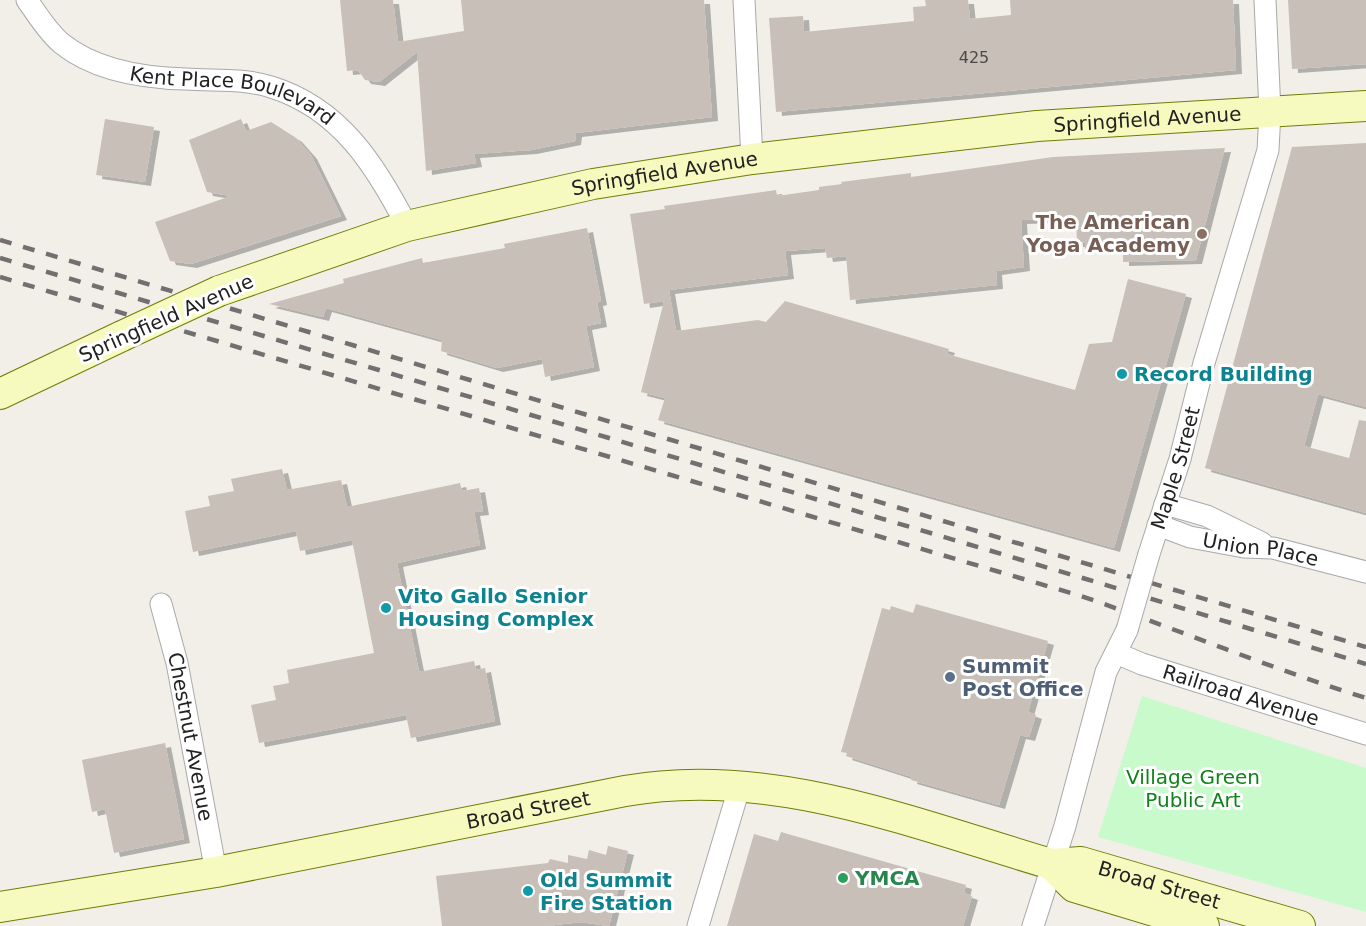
<svg xmlns="http://www.w3.org/2000/svg" width="1366" height="926" font-family="'DejaVu Sans',sans-serif">
<defs>
<filter id="shadow"><feDropShadow dx="6" dy="4" stdDeviation="0" flood-color="#0004"/></filter>
</defs>
<rect width="100%" height="100%" fill="#f2efe9"/>
<polygon fill="#c8facc" points="1142,696 1366,768 1366,912 1098,837"/>
<g fill="#c7bfb8" filter="url(#shadow)">
<polygon points="340,0 393,0 398,42 464,31 461,0 704,0 712,117 576,133 575,141 531,150 474,154 476,163 426,171 417,52 379,82 365,80 358,70 347,71"/>
<polygon points="925,0 968,0 970,19 1011,15 1010,0 1233,0 1236,70 776,112 769,18 803,16 804,32 914,21 913,7 926,6"/>
<polygon points="1288,0 1366,0 1366,64 1292,69"/>
<polygon points="105,119 154,127 145,182 96,175"/>
<polygon points="241,119 246,131 271,122 296,138 311,155 341,216 191,264 170,261 155,222 231,196 207,192 189,140"/>
<polygon points="1366,143 1366,407 1318,394 1304,446 1349,458 1359,420 1366,421 1366,513 1205,468 1292,147"/>
<polygon points="1225,148 1196,260 1123,262 1123,242 1085,249 1085,242 1077,243 1076,218 1021,220 1024,267 996,271 997,285 850,300 846,256 827,258 825,248 785,251 788,275 669,290 676,331 758,320 766,322 785,301 949,349 947,354 1075,390 1089,344 1112,342 1128,279 1186,294 1114,548 658,420 665,398 641,392 664,301 644,304 630,214 665,209 664,206 776,190 777,196 819,190 819,187 842,184 841,182 911,173 911,177 1053,157"/>
<polygon points="587,228 601,301 597,302 601,323 586,326 594,367 545,377 542,359 497,368 441,351 442,340 326,308 323,317 269,304 344,283 343,279 422,258 423,263 505,248 504,244"/>
<polygon points="282,469 287,490 341,480 347,507 460,483 462,491 479,488 483,511 474,512 480,545 397,563 419,672 474,661 476,670 485,668 495,721 411,738 406,715 259,743 251,705 276,700 273,686 289,683 287,670 374,653 352,540 300,551 296,531 193,552 185,511 210,506 208,496 234,491 231,479"/>
<polygon points="916,604 1048,641 1028,712 1036,715 1029,737 1020,735 999,805 911,780 912,777 846,756 847,753 841,752 882,608 890,610 891,606 913,613"/>
<polygon points="165,743 184,839 114,853 105,809 92,812 82,760"/>
<polygon points="781,832 966,885 964,893 972,896 963,926 727,926 754,834 778,841"/>
<polygon points="608,846 628,851 609,926 581,922 546,926 442,926 436,876 548,863 550,859 568,863 568,855 587,859 589,850 606,855"/>
</g>
<g fill="none" stroke-linecap="round" stroke-linejoin="round">
<defs>
<g id="street">
<path id="s1" d="M 27,0 C 37,14 47,31 61,43 C 94,70 144,78 186,79 C 215,81 243,78 271,87 C 340,108 376,166 407,226"/>
<polyline points="744,0 752,159"/>
<polyline points="1165,504 1207,516 1262,543"/>
<path id="s2" d="M 1158,525 L 1190,537 L 1244,547 L 1273,548 L 1366,572"/>
<path id="s3" d="M 1149,554 L 1180,459 L 1204,363 L 1268,150 L 1270,112 L 1265,0"/>
<path id="s4" d="M 161,604 L 177,663 L 216,872"/>
<path id="s5" d="M 1116,653 L 1142,664 L 1366,734"/>
<polyline points="698,926 740,785"/>
<polyline points="1033,926 1065,826 1106,672 1127,630"/>
</g>
<g id="secondary">
<path id="s6" d="M 219,291 L 407,226 L 593,184 L 752,159 L 1037,126 L 1366,106"/>
<polyline points="0,394 122,336"/>
<polyline points="1051,864 1074,887 1204,926"/>
<path id="s7" d="M 0,907 L 216,872 L 625,791 C 770,765 915,824 1051,864 L 1081,862 L 1300,926"/>
</g>
</defs>
<use href="#street" stroke="#a9a9a9" stroke-width="23"/>
<use href="#secondary" stroke="#707d05" stroke-width="32"/>
<use href="#street" stroke="#fff" stroke-width="21"/>
<use href="#secondary" stroke="#f7fabf" stroke-width="30"/>
<g stroke="#707070" stroke-width="4.5" stroke-dasharray="12 12" stroke-linecap="butt">
<polyline points="0,240 1366,647"/>
<polyline points="0,258 1086,579 1366,664"/>
<path d="M 0,277 L 1081,596 C 1177,629 1269,668 1366,698"/>
</g>
<defs>
<polyline id="street-bridge" points="1127,630 1149,554"/>
<polyline id="secondary-bridge" points="122,336 219,291"/>
</defs>
<use href="#street-bridge" stroke="#a9a9a9" stroke-width="23" stroke-linecap="butt"/>
<use href="#secondary-bridge" stroke="#707d05" stroke-width="32" stroke-linecap="butt"/>
<use href="#street-bridge" stroke="#fff" stroke-width="21"/>
<use href="#secondary-bridge" stroke="#f7fabf" stroke-width="30"/>
</g>
<circle fill="#8d6e63" stroke="#fff" stroke-width="2" cx="1202" cy="234" r="6"/>
<g fill="#0f9aa8" stroke="#fff" stroke-width="2">
<circle cx="1122" cy="374" r="6"/>
<circle cx="386" cy="608" r="6"/>
<circle cx="528" cy="891" r="6"/>
</g>
<circle fill="#5c6f8a" stroke="#fff" stroke-width="2" cx="950" cy="677" r="6"/>
<circle fill="#2e9e5b" stroke="#fff" stroke-width="2" cx="843" cy="878" r="6"/>
<g text-anchor="middle" stroke-width="6" stroke-linejoin="round" paint-order="stroke">
<g font-size="16" fill="#4b4948">
<text x="974" y="63">425</text>
</g>
<g font-size="20" fill="#222" stroke="#fff">
<text dy="7" stroke="none"><textPath href="#s1" startOffset="237">Kent Place Boulevard</textPath></text>
<text dy="7" stroke="none"><textPath href="#s6" startOffset="948">Springfield Avenue</textPath></text>
<text dy="7" stroke="none"><textPath href="#s6" startOffset="462">Springfield Avenue</textPath></text>
<text transform="translate(166 318) rotate(-24)" y="7">Springfield Avenue</text>
<text dy="7" stroke="none"><textPath href="#s3" startOffset="90">Maple Street</textPath></text>
<text dy="7" stroke="none"><textPath href="#s2" startOffset="106">Union Place</textPath></text>
<text dy="7" stroke="none"><textPath href="#s5" startOffset="132">Railroad Avenue</textPath></text>
<text dy="7" stroke="none"><textPath href="#s4" startOffset="136">Chestnut Avenue</textPath></text>
<text dy="7" stroke="none"><textPath href="#s7" startOffset="537">Broad Street</textPath></text>
<text dy="7" stroke="none"><textPath href="#s7" startOffset="1184">Broad Street</textPath></text>
</g>
<g font-size="20" font-weight="bold" fill="#785e54" stroke="#fff" text-anchor="end">
<text x="1190" y="229">The American<tspan x="1190" dy="23">Yoga Academy</tspan></text>
</g>
<g font-size="20" font-weight="bold" fill="#0d838f" stroke="#fff" text-anchor="start">
<text x="1134" y="381">Record Building</text>
<text x="398" y="603">Vito Gallo Senior<tspan x="398" dy="23">Housing Complex</tspan></text>
<text x="540" y="887">Old Summit<tspan x="540" dy="23">Fire Station</tspan></text>
</g>
<g font-size="20" font-weight="bold" fill="#4e5e75" stroke="#fff" text-anchor="start">
<text x="962" y="673">Summit<tspan x="962" dy="23">Post Office</tspan></text>
</g>
<g font-size="20" fill="#0c8416" stroke="#fff">
<text x="1193" y="784">Village Green<tspan x="1193" dy="23">Public Art</tspan></text>
</g>
<g font-size="20" font-weight="bold" fill="#27864d" stroke="#fff" text-anchor="start">
<text x="855" y="885">YMCA</text>
</g>
</g>
</svg>
